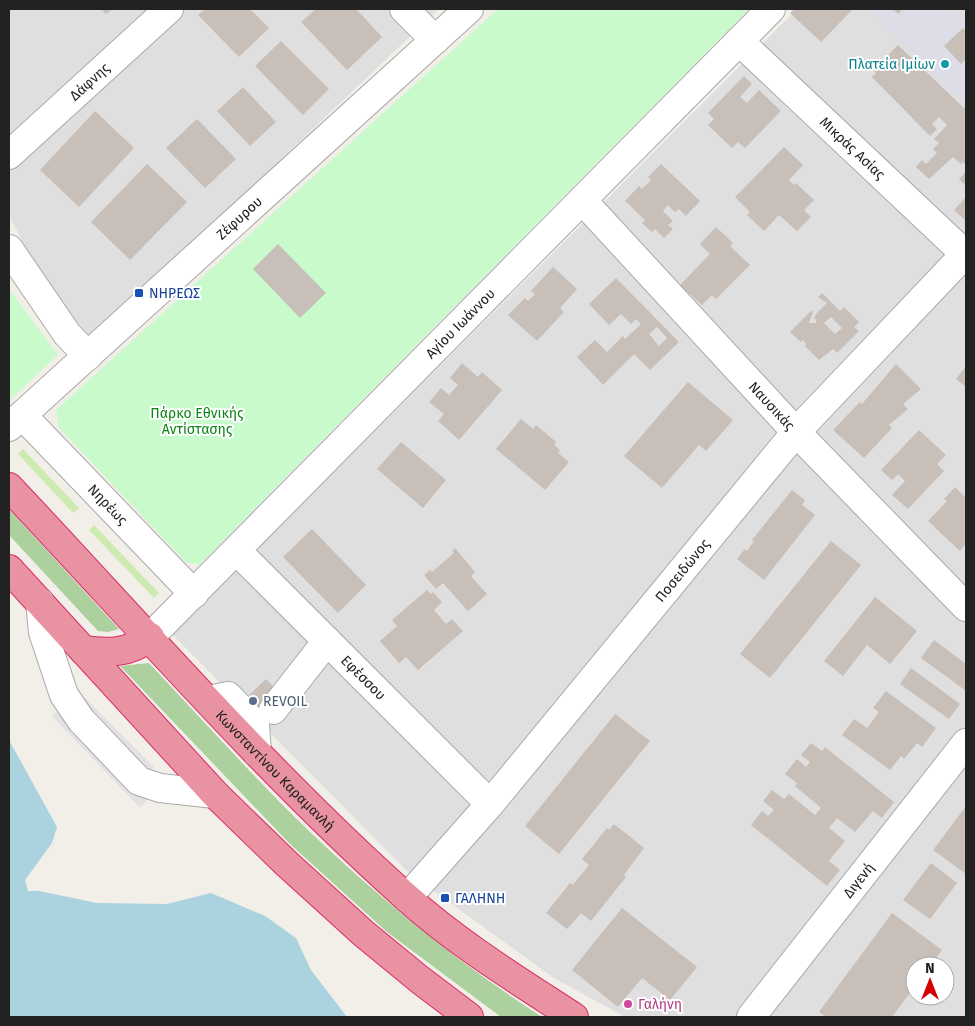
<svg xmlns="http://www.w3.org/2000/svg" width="975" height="1026" font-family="'Fira Sans',sans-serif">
<rect width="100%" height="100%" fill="#f2efe9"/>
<g fill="#e0dfdf" fill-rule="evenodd">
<polygon points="9,9 439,9 78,352 9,215"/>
<path d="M 797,9 L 966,9 L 966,1017 L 625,1017 L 554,978 L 410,874 L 172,634 ZM 915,966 L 945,966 L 945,996 L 915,996 Z"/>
</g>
<g fill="#cdebb0">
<polygon points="23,449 79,508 73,513 18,454"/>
<polygon points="94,525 159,593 154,598 89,530"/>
</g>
<g fill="#add19e">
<polygon points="9,509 119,629 108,632 98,631 9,535"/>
<path d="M 149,663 C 202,719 253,777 309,831 C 381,900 459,963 542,1017 L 501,1017 L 387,932 L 290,844 L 120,666 Z"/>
</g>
<g fill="#c8facc">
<polygon points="498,9 749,9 200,564 187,563 59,428 56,410"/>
<polygon points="9,289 58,355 9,401"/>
</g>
<polygon fill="#e2e2e2" points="85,698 154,767 145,776 146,802 139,807 52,716 62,707 78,703"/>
<polygon fill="#dddde8" points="866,9 953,9 966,23 966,105"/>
<polygon fill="#aad3df" points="9,740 57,827 52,843 25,880 28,891 39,891 97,903 167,904 211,893 265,916 296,938 311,970 347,1017 9,1017"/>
<g fill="#c7bfb8" fill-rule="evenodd">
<polygon points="101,9 112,9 106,14"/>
<polygon points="205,9 250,9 269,28 239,57 198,15"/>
<polygon points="316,9 356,9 382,37 347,70 301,22"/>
<polygon points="794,9 853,9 821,42 790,13"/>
<polygon points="893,9 903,9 898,14"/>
<polygon points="963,28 966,31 966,59 961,64 944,46"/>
<polygon points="281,41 329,89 303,115 255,66"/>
<polygon points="898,45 964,108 966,108 966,165 963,162 961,164 953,157 929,179 916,167 922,160 926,164 937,153 933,149 939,143 934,139 947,125 939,117 932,124 937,129 930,136 872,77 876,73 873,70"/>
<polygon points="744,76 752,84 740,97 747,103 759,90 781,111 745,148 738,142 732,148 708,125 714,119 708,113"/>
<polygon points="243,87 276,122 250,146 217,111"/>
<polygon points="95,111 134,148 79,207 40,170"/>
<polygon points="197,119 236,159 205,188 166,148"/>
<polygon points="784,147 803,165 789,180 794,185 796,183 814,200 804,210 811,217 797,231 779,215 764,231 747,215 750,212 735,197"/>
<polygon points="147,164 187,202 130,260 91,222"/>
<polygon points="661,164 700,201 686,216 679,209 675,212 668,205 663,211 673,221 668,225 673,229 664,238 655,229 652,232 642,223 645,220 625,201 639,186 642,189 651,180 648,177"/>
<polygon points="966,171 966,186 959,179"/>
<polygon points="966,197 966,221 954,210"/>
<polygon points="716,227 733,243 730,246 750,265 716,299 712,295 702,305 680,285 710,254 700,244"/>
<polygon points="278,244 326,293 300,318 253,269"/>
<polygon points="553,267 577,289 560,308 564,312 537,341 508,315 525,298 528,301 535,294 531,291"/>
<path d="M 616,278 L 679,342 L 650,370 L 634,354 L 603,385 L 577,357 L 595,340 L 607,352 L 623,336 L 625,339 L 641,324 L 636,319 L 631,324 L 621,314 L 609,325 L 589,304 ZM 657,327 L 667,338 L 659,346 L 649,334 Z"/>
<path d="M 822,293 L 840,311 L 844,307 L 859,322 L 854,327 L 859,331 L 837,353 L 833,349 L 819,360 L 805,346 L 806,344 L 803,340 L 801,342 L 790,332 L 812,310 L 813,312 L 809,323 L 816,323 L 816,319 L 814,319 L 816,314 L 827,303 L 818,297 ZM 831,317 L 842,328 L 835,334 L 824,323 Z"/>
<polygon points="462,363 478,377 482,372 502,390 459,440 438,421 444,414 429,402 441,388 449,395 458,385 450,378"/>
<polygon points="896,364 921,389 903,404 908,409 889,425 892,428 864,458 833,430 860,402 862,404"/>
<polygon points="966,366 966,387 956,379"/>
<polygon points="688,382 733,420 706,451 699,445 662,488 624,456"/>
<polygon points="521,419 533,429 536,425 556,442 554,445 560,450 558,453 569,462 545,490 496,449"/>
<polygon points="919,430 946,455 937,464 944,471 908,509 892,495 905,481 898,474 892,480 881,470"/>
<polygon points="401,442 446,480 423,508 377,469"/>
<polygon points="955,487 966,498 966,543 960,551 928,521 947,501 944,499"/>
<polygon points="792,490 805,500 802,505 815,515 764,580 737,559 745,549 747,551 754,541 752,540"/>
<polygon points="312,529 366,585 338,613 283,557"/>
<polygon points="831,541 861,565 770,678 740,654"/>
<polygon points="455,548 475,572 471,576 487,594 468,611 443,583 436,589 424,575 430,570 432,572 454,553 452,551"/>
<polygon points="427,590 431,594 433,592 442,602 434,610 446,624 452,619 463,631 418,670 406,657 399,663 380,641 397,626 392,620"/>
<polygon points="875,597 917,631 890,664 867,645 843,676 824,661"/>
<polygon points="934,640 966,664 966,691 921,658"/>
<polygon points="911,668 960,704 949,719 900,684"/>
<polygon points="266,679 280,694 257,718 242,702"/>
<polygon points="886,691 936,728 922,747 917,743 904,759 901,756 890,770 842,735 854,719 867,728 879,712 873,708"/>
<polygon points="615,714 650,741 559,854 525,826"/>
<polygon points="811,743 822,751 825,747 894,802 882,818 873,811 855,832 837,818 829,828 845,841 829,861 840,870 827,886 751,825 762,811 768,816 774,810 763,801 772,790 784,799 789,794 815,815 821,808 795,786 797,783 785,774 797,759 806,767 810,762 801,755"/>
<polygon points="966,806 966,874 933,850"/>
<polygon points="614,824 644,848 624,875 626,877 591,921 581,913 567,929 546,913 570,883 573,885 589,865 582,859 607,828 609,830"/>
<polygon points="931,863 957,883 930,919 903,900"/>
<polygon points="622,908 697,967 670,1000 642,978 618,1007 572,970"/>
<polygon points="892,913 942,950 930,966 915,966 915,986 892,1017 826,1017 819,1012"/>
</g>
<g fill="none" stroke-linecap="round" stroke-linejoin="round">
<defs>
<g id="minor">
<polyline points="404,9 435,40"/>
<path id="s1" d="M 739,41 L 966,255"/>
<path id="s2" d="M 9,155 L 169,9"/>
<path id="s3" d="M 582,200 L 796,432 L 966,607"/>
<polyline points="9,249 67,334 88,356"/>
<path id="s4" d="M 22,415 L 194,594"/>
<path id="s5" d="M 9,427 L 469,9"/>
<path id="s6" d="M 237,551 L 490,804"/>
<polyline points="40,602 43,632 64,695 81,720 139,781 160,788 215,794"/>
<path id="s7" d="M 150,637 L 771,9"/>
<polyline points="209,700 228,696 255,724 257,753"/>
<polyline points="273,710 327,641"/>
<path id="s8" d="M 407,898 L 490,804 L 796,432 L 966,253"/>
<path id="s9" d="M 751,1017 L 966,743"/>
</g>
<g id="highway">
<path id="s10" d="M 9,487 C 139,625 264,770 406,897 C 457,943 517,980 574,1017"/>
<polyline points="9,569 215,794 287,864 363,933 419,979 469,1017"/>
<path d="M 83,650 C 107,653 129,654 150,637"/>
</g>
</defs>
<use href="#minor" stroke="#a9a9a9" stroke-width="30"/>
<use href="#highway" stroke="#dc2a67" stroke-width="30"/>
<use href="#minor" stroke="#fff" stroke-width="28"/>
<use href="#highway" stroke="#e892a2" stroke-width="28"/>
</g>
<circle fill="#0f9aa8" stroke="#fff" stroke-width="2" cx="945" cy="64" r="5"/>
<g fill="#1a4fb4" stroke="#fff" stroke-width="2">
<rect x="134" y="288" width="10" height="10" rx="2.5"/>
<rect x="440" y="893" width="10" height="10" rx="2.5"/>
</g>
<circle fill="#5c6f8a" stroke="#fff" stroke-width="2" cx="253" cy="701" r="5"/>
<circle fill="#d1479c" stroke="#fff" stroke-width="2" cx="628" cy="1004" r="5"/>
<g text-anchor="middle" stroke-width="4" stroke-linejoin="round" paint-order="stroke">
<g font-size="14" fill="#0d838f" stroke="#fff" text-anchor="end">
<text x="935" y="69">Πλατεία Ιμίων</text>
</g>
<g font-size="14" fill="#222" stroke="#fff">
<text dy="5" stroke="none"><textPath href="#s2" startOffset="109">Δάφνης</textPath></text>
<text dy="5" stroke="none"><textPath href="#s1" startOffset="156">Μικράς Ασίας</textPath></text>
<text dy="5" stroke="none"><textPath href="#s5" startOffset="311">Ζέφυρου</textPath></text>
<text dy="5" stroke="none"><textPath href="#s7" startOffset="441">Αγίου Ιωάννου</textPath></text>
<text dy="5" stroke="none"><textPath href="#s3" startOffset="280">Ναυσικάς</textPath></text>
<text dy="5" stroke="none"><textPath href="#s4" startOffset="124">Νηρέως</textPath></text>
<text dy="5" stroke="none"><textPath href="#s8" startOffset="428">Ποσειδώνος</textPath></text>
<text dy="5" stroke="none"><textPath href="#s6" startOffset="179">Εφέσσου</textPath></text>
<text dy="5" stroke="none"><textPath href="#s10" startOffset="389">Κωνσταντίνου Καραμανλή</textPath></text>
<text dy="5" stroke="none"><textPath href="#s9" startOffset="174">Διγενή</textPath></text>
</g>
<g font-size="14" fill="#164399" stroke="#fff" text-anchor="start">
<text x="149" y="298">ΝΗΡΕΩΣ</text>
<text x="455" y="903">ΓΑΛΗΝΗ</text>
</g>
<g font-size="14" fill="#0c8416" stroke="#fff">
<text x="197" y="418">Πάρκο Εθνικής<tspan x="197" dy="16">Αντίστασης</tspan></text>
</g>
<g font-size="14" fill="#4e5e75" stroke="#fff" text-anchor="start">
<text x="263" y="706">REVOIL</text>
</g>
<g font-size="14" fill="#b23c85" stroke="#fff" text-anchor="start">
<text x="638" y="1009">Γαλήνη</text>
</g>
</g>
<rect width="975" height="1026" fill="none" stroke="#222222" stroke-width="20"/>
<g transform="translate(930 981)"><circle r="24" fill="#ffffff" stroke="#a7a7a7"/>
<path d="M0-4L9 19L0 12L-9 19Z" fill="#d40000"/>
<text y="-8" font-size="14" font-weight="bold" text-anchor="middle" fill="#222222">N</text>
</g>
</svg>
